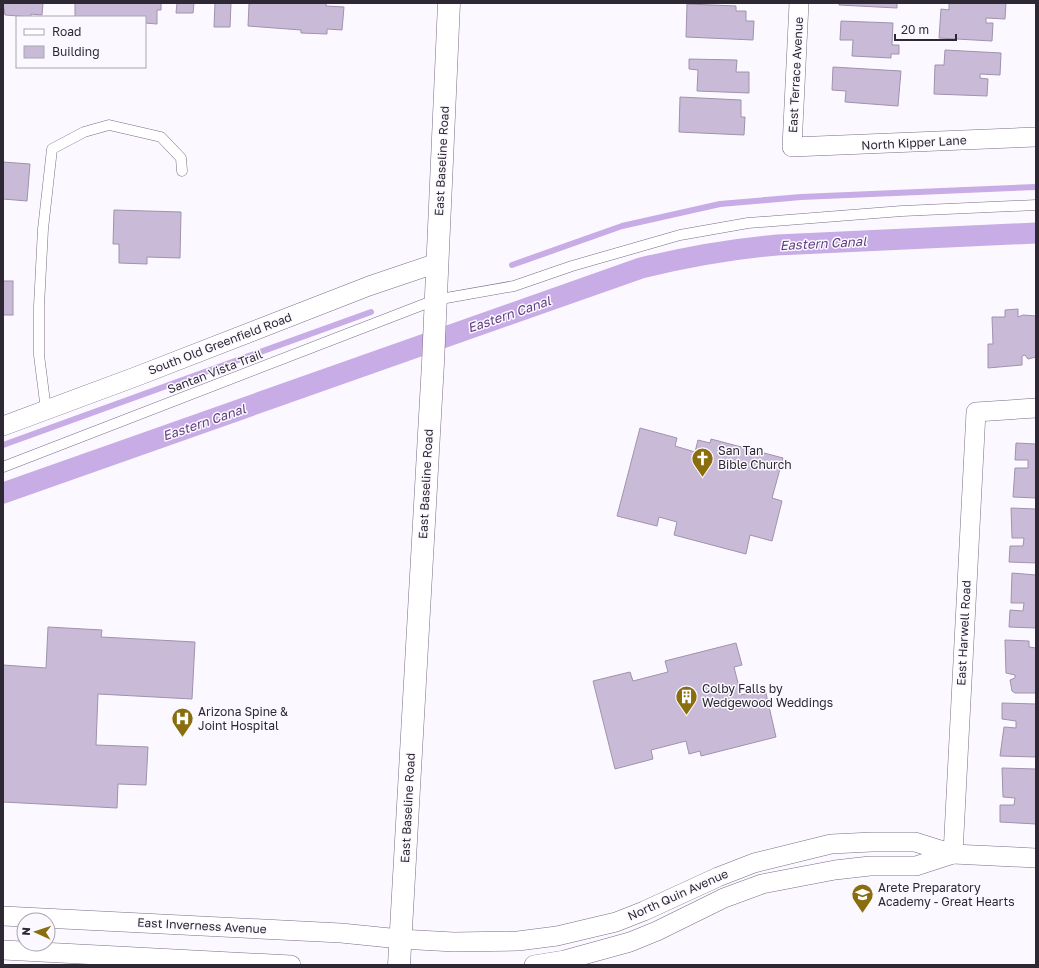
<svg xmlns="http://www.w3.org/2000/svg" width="1039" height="968" font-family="'Golos Text',sans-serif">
<rect width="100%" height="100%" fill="#fbf9ff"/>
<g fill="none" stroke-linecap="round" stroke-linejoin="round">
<g stroke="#c8ace6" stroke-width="6">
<polyline points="512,265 622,226 720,204 801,197 1036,187"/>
<polyline points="3,445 371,312"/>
</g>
<path stroke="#c8ace6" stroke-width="21" d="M 3,493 L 641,268 C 686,257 731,249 777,245 L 1036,233"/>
</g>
<g fill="#c9bbd8" stroke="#a092ae">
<polygon points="3,3 43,3 42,15 31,14 31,17 5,15"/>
<polygon points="75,3 161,3 161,10 157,10 157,24 145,23 145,17 75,17"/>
<polygon points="177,3 194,3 193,13 176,13"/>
<polygon points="215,3 231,3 230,27 214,27"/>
<polygon points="254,3 326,3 326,6 344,7 342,30 327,29 327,34 301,33 301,30 248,26 249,4"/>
<polygon points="839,3 897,3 897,8 839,5"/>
<polygon points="949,3 1006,3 1005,19 986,18 986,23 993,23 992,41 939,38 941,9 949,10"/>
<polygon points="687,4 736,6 736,11 746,11 746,21 754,21 753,40 686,37"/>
<polygon points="841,21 893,23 892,45 899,45 899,54 891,54 891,58 852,56 853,40 840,40"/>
<polygon points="945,50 1001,53 1000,75 980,74 980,78 988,79 987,96 934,94 935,65 944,65"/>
<polygon points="689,59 737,60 736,72 749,72 749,93 697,91 698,70 689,69"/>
<polygon points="833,67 901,71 898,106 845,102 846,91 832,90"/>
<polygon points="680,97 741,100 741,117 745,117 744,135 679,132"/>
<polygon points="3,162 30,164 27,201 3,199"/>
<polygon points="114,210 181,212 180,258 147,257 147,264 119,263 119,244 113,244"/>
<rect x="3" y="281" width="10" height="34"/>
<polygon points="1018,309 1018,317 1023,315 1036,316 1036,357 1028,359 1025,355 1022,356 1022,365 988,368 988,344 993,344 992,317 1005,317 1005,310"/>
<polygon points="640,428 677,438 675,446 695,452 698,440 710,443 711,439 783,458 772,498 782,501 772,541 750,535 746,554 674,535 677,522 659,517 657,526 617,516"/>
<polygon points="1016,443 1036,444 1036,498 1013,497 1015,468 1028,468 1028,460 1015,460"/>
<polygon points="1011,508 1036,509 1036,563 1009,562 1010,546 1023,546 1024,538 1012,538"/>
<polygon points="1012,573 1036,575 1036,628 1009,627 1010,610 1023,611 1024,603 1011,603"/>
<polygon points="48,627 102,630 101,637 195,642 192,699 98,694 96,745 148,747 146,785 118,784 117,808 3,802 3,665 46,668"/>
<polygon points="1005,640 1029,641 1029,647 1036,648 1036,693 1015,693 1012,691 1010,680 1015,678 1015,675 1006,673"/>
<polygon points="736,643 742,665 734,667 741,695 765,689 776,737 701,756 700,751 689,754 686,741 651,750 653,759 615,769 593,681 630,672 633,681 668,672 665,661"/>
<polygon points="1002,703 1036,704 1036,757 1000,756 1004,727 1016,728 1016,721 1002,719"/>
<polygon points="1002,768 1036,769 1036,824 1000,822 1000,805 1014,805 1015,798 1003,797"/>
</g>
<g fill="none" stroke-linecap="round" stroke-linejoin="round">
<defs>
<g id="lane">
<polyline points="46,410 39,355 39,306 43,229 52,149 84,132 109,125 161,137 181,158 182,171"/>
<polyline points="3,467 435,300 514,286 572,266 680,235 748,223 902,211 1036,205"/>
</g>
<g id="street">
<polyline points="799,3 792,147 1036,137"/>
<polyline points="3,426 135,377 369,286 437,263"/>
<polyline points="953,854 976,412 1036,408"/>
<polyline points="3,916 341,933 400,939 454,942 518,941 557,936 616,922 644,911 718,877 754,863 831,844 872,842 915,842 953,854 1036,858"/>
<polyline points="3,950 291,965"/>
<polyline points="534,965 565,960 630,942 657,931 724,898 762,884 835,870 870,866 916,866 953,854"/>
</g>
<polyline id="primary" points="399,965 433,363 449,3"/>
</defs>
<use href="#lane" stroke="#7a6c87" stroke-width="11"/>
<use href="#street" stroke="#7a6c87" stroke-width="20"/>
<use href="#primary" stroke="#7a6c87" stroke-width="23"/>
<use href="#lane" stroke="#fff" stroke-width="10"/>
<use href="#street" stroke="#fff" stroke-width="19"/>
<use href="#primary" stroke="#fff" stroke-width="22"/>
</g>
<defs>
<symbol id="church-pin" viewBox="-11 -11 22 30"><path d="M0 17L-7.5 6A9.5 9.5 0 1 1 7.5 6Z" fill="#8a6d0d" stroke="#fbf9ff"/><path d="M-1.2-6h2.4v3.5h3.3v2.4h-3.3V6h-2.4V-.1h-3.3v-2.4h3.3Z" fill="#fff"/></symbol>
<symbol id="building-pin" viewBox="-11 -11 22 30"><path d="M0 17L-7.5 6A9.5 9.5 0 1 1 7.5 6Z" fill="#8a6d0d" stroke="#fbf9ff"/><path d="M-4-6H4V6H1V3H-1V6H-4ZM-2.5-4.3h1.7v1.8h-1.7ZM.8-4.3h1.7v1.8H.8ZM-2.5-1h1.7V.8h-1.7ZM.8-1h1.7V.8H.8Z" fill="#fff"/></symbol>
<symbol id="hospital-pin" viewBox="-11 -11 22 30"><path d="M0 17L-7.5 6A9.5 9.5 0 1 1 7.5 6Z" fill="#8a6d0d" stroke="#fbf9ff"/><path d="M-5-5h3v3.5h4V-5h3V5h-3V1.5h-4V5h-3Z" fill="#fff"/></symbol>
<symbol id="school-pin" viewBox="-11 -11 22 30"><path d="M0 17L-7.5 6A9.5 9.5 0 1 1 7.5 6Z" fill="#8a6d0d" stroke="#fbf9ff"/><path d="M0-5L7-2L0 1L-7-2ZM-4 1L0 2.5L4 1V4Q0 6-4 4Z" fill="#fff"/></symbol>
</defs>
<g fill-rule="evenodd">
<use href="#church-pin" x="690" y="446" width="25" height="34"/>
<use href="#building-pin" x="674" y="684" width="25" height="34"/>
<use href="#hospital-pin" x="170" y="706" width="25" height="34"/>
<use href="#school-pin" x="850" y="882" width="25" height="34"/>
</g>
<g text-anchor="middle" stroke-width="3" stroke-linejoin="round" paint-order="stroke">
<g font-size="12" fill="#2e2834" stroke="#fbf9ff">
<text transform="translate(796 75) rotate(-87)" y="4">East Terrace Avenue</text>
<text transform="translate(914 143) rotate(-3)" y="4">North Kipper Lane</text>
<text transform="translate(442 161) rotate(-87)" y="4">East Baseline Road</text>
<text transform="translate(220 344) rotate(-21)" y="4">South Old Greenfield Road</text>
<text transform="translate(215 372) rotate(-21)" y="4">Santan Vista Trail</text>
<text transform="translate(426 484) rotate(-87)" y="4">East Baseline Road</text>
<text transform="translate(964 633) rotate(-87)" y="4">East Harwell Road</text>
<text transform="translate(408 808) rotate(-87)" y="4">East Baseline Road</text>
<text transform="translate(678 895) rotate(-24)" y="4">North Quin Avenue</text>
<text transform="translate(202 926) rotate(3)" y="4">East Inverness Avenue</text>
</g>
<g font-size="12" fill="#2e2834" stroke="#fbf9ff" text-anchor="start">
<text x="718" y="455">San Tan<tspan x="718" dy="14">Bible Church</tspan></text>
<text x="702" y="693">Colby Falls by<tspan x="702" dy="14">Wedgewood Weddings</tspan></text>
<text x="198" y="716">Arizona Spine &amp;<tspan x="198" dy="14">Joint Hospital</tspan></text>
<text x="878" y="892">Arete Preparatory<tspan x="878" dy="14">Academy - Great Hearts</tspan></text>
</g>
<g font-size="13" font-style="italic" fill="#613c81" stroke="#fbf9ff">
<text transform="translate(823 243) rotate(-3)" y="5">Eastern Canal</text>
<text transform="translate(509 314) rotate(-19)" y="5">Eastern Canal</text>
<text transform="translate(204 422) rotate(-19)" y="5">Eastern Canal</text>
</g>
</g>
<rect width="1039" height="968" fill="none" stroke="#2e2834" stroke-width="8"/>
<rect x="16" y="16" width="130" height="52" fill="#fbf9ff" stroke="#a9a5ae"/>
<rect x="24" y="29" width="20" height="6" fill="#ffffff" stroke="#a9a5ae"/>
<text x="52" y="36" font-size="12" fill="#2e2834">Road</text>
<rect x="24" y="46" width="20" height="12" fill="#c9bbd8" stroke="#a9a5ae"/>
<text x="52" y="56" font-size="12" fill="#2e2834">Building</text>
<g transform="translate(36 932) rotate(273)"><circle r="19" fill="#fbf9ff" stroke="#a9a5ae"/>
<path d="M0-3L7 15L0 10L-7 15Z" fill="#8a6d0d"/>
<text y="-6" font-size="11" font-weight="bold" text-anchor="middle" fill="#2e2834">N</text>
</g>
<path d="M895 34v6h61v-6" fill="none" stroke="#2e2834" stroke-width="2"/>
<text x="901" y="34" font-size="12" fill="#2e2834" stroke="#fbf9ff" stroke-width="3" paint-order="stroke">20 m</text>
</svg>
